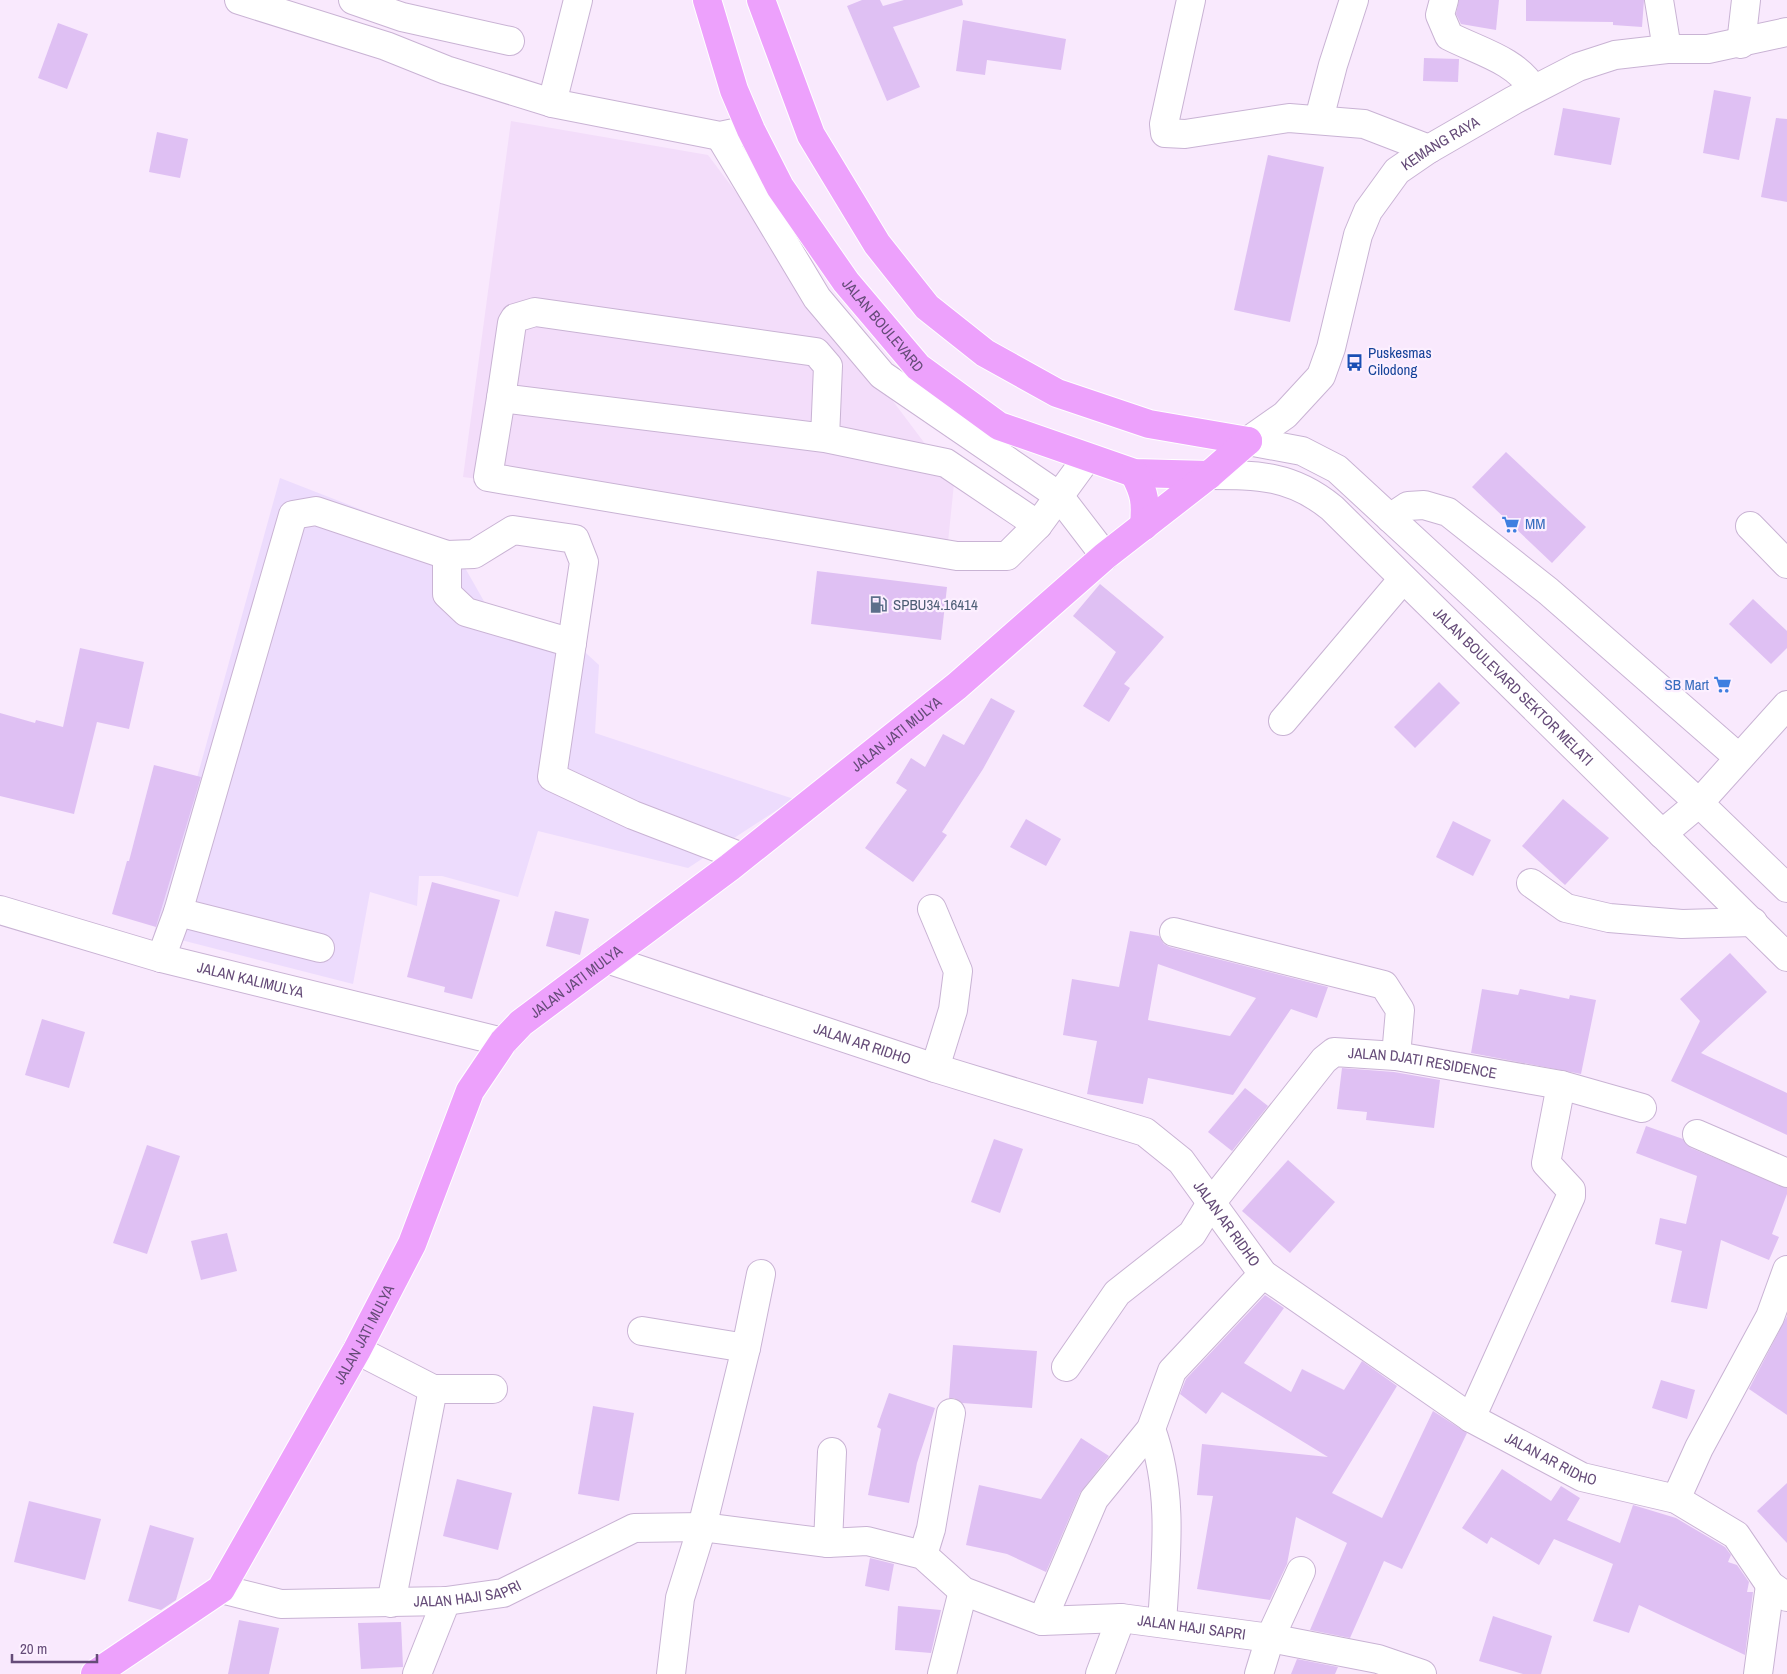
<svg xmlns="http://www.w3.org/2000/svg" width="1787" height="1674" font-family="'Archivo Narrow',sans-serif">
<rect width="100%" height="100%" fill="#f9e9fd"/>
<polygon fill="#f3ddfa" points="511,121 708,155 932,453 956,464 948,542 463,477"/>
<polygon fill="#eddcfd" points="280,478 452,545 485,603 576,644 599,665 595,733 794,799 688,868 538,831 518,897 442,876 419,876 417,906 370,892 353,984 154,933"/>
<g fill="#dfc0f3" fill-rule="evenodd">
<polygon points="862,0 880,0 883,6 904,0 962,0 963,5 893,27 920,87 887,101 847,6"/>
<polygon points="1459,0 1499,0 1496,30 1461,24 1456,14"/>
<polygon points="1526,0 1644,0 1642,27 1613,25 1613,22 1526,21"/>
<polygon points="963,20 1066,39 1061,70 987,60 985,75 956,71"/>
<polygon points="58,23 88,34 67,89 38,78"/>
<polygon points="1424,58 1459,59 1458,82 1423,81"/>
<polygon points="1714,90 1751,97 1739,160 1703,153"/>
<polygon points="1563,108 1620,118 1611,165 1554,155"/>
<polygon points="1776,118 1787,119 1787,202 1761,197"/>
<polygon points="157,132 188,139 180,178 149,172"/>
<polygon points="1268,155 1324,167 1290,322 1234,310"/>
<polygon points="1506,452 1586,527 1552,563 1472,487"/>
<polygon points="817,571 947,587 941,640 811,624"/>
<polygon points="1100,584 1164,637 1124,684 1130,688 1109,722 1083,706 1116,652 1073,616"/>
<polygon points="1753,599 1787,631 1787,648 1771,664 1729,624"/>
<polygon points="80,648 144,662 129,729 97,722 74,814 0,796 0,713 35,723 36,720 63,727"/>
<polygon points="1439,682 1460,703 1415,748 1394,727"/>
<polygon points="991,698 1015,711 983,769 942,832 947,835 913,882 865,848 907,790 896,783 911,758 925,767 943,734 964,745"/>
<polygon points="154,765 201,777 156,927 112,914 127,861 129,861"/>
<polygon points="1563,799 1609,838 1565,885 1522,846"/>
<polygon points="1026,819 1061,839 1046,866 1010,847"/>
<polygon points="1453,821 1491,840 1473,876 1436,857"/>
<polygon points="432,882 500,900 472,999 444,992 445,987 407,977"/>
<polygon points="555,911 589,919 580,955 546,946"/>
<path d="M 1130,931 L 1159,936 L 1164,944 L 1170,947 L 1328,987 L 1317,1018 L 1291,1009 L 1233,1095 L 1148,1078 L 1143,1104 L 1087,1094 L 1097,1041 L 1063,1035 L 1072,979 L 1119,987 ZM 1158,964 L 1256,998 L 1230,1036 L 1148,1020 Z"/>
<polygon points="1730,953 1767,992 1701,1053 1787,1093 1787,1135 1671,1081 1700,1021 1680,999"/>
<polygon points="1482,989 1518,995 1520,989 1569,999 1570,995 1596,1000 1581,1074 1471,1053"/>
<polygon points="42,1019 85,1032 69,1088 25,1075"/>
<polygon points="1342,1068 1394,1072 1440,1080 1434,1128 1366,1120 1367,1112 1337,1109"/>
<polygon points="1245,1088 1268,1106 1232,1151 1208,1132"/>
<polygon points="1646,1126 1683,1139 1691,1148 1787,1188 1787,1194 1772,1234 1779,1237 1769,1260 1721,1240 1707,1309 1671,1302 1682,1251 1655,1244 1660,1218 1686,1224 1697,1176 1636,1153"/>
<polygon points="994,1139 1023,1149 1000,1213 971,1202"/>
<polygon points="147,1145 180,1156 147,1254 113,1243"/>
<polygon points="1288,1160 1335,1202 1290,1253 1242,1211"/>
<polygon points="227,1233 237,1271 201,1280 191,1241"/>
<polygon points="1265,1295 1284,1308 1244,1363 1291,1392 1302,1369 1344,1390 1362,1361 1397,1386 1332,1493 1382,1518 1433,1411 1467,1433 1402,1569 1384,1561 1350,1638 1310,1630 1347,1543 1296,1517 1287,1564 1270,1600 1197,1589 1213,1496 1197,1495 1202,1444 1328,1457 1222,1392 1206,1414 1180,1394 1186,1379"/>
<polygon points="1787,1316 1787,1415 1749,1389"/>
<polygon points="953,1345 1037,1351 1032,1408 962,1403 954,1398 949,1398"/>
<polygon points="1661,1380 1695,1390 1687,1419 1652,1408"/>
<polygon points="889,1393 935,1408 917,1463 909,1503 868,1495 881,1429 877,1427"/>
<polygon points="593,1406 634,1413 619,1501 578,1494"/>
<polygon points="1081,1438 1109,1456 1080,1493 1046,1572 1007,1554 966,1545 979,1485 1041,1499"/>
<polygon points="1502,1469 1551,1501 1561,1486 1580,1498 1567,1520 1620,1543 1633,1505 1676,1518 1725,1547 1731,1555 1728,1562 1737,1565 1749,1582 1747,1592 1753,1592 1745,1655 1639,1605 1629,1633 1593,1621 1613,1564 1554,1539 1539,1565 1491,1537 1487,1544 1462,1528"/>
<polygon points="457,1479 512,1493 498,1550 443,1536"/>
<polygon points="1787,1483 1787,1543 1757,1511"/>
<polygon points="29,1501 101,1519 85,1580 14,1562"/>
<polygon points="150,1525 194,1538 176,1600 161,1610 128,1601"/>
<polygon points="870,1558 894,1564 889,1591 865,1586"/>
<polygon points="898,1606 941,1610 931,1653 895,1650"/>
<polygon points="1493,1616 1552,1636 1541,1674 1523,1674 1479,1661"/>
<polygon points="239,1620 279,1628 269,1674 228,1674"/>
<polygon points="401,1622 403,1667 361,1669 358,1623"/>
<polygon points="1297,1659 1338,1667 1335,1674 1291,1674"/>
</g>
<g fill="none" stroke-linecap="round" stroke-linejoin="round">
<defs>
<g id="minor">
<polyline points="239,0 386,46 446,70 552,103 720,136 739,132"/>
<polyline points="353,0 402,17 510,41"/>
<polyline points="1191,0 1164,124 1165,133 1185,134 1289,118 1364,124 1429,149"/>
<path d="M 1444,0 L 1440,15 L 1449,36 C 1478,51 1516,60 1533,89"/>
<polyline points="1659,0 1667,49"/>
<polyline points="1741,44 1746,0"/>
<polyline points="552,103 578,0"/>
<polyline points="1319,119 1333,65 1354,0"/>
<polyline points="720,136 817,298 882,375 1059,496 1105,556"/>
<polyline points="501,398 488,477 957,556 1007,556 1038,525 1087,458"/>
<polyline points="825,438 828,366 816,352 535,312 515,318 512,323 501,398 825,438 946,463 1038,525"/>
<path id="s1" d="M 1248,441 L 1285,415 L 1321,376 L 1331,348 L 1358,235 L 1368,211 L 1397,171 L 1429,149 L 1514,100 L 1578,67 L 1615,55 L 1667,49 L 1708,49 L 1787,32"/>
<polyline points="1248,441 1302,451 1337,469 1699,803 1787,888"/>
<path id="s2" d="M 1209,475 C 1258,475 1292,475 1332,508 L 1787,957"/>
<polyline points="1390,518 1408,506 1424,505 1448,512 1548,591 1738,757"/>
<polyline points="1750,526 1787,564"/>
<polyline points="447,555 447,594 466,612 572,643"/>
<polyline points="1283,721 1403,579"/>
<polyline points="1662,834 1699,803 1787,705"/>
<polyline points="1531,883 1566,908 1609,918 1682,924 1753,922"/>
<polyline points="932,909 958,971 953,1010 935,1068"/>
<path id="s3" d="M 0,910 L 161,958 L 503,1042"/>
<polyline points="178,912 320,948"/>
<polyline points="1174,932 1384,985 1400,1010 1396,1056"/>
<polyline points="161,958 178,912 293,515 316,511 447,555 474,554 513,530 575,539 584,562 552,777 633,815 742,857"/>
<path id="s4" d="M 607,959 L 935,1068 L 1145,1132 L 1181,1161 L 1263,1274 L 1471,1418 L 1582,1477 L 1676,1499 L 1736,1535 L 1770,1585 L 1787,1597"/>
<polyline points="1697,1134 1787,1173"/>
<polyline points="642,1331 746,1348"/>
<polyline points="357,1350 433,1389 391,1603"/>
<path id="s5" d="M 1066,1367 L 1117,1293 L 1192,1234 L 1211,1203 L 1324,1060 L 1334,1052 L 1396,1056 L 1561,1085 L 1642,1108"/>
<polyline points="433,1389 493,1389"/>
<polyline points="1471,1418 1571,1196 1571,1190 1546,1163 1561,1085"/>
<path d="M 1151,1429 C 1174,1491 1166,1558 1162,1623"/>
<polyline points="1676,1499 1699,1448 1770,1317 1787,1270"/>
<polyline points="828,1543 832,1452"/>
<polyline points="923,1555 931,1529 951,1413"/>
<path id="s6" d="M 221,1589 L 281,1604 L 446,1601 L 503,1593 L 634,1528 L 702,1527 L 828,1543 L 867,1541 L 923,1555 L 963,1591 L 1042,1621 L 1121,1618 L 1270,1638 L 1378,1659 L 1422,1674"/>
<polyline points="1042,1621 1094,1499 1151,1429 1172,1371 1263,1274"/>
<polyline points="417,1674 446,1601"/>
<polyline points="671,1674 680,1598 702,1527 746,1348 761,1274"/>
<polyline points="942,1674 963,1591"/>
<polyline points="1100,1674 1121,1618"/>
<polyline points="1259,1674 1270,1638 1301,1571"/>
<polyline points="1758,1674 1770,1585"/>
</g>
<g id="major">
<path id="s7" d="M 707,0 L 734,90 L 751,130 L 780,187 L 846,282 L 918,367 L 999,426 L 1134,473 L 1209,475"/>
<polyline points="761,0 811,135 877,244 927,307 985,353 1057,393 1149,424 1248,441"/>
<path d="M 1134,473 C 1145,494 1146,502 1144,526"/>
<path id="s8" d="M 95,1674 L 221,1589 L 357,1350 L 412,1244 L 470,1091 L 503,1042 L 521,1023 L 730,867 L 957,686 L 1105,556 L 1209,475 L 1248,441"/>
</g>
</defs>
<use href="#minor" stroke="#c9b3d4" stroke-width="30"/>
<use href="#major" stroke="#fff" stroke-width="30"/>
<use href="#minor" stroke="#fff" stroke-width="28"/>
<use href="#major" stroke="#eda1fc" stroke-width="28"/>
</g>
<defs>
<symbol id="bus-bare" viewBox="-9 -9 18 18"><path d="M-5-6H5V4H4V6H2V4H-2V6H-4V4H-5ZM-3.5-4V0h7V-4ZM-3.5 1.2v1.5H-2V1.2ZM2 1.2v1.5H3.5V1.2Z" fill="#1a4fb4" stroke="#fcefff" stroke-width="2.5" paint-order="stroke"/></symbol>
<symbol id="supermarket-bare" viewBox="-9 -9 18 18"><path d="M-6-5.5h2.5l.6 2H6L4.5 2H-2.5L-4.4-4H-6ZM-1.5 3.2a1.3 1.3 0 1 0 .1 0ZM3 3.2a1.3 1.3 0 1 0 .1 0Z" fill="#3f7fe0" stroke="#fcefff" stroke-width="2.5" paint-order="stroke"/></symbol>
<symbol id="fuel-bare" viewBox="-9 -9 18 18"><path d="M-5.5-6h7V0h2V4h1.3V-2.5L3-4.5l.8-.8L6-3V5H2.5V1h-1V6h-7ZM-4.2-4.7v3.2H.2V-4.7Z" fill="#5c6f8a" stroke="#fcefff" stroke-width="2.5" paint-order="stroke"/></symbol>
</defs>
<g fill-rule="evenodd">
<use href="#bus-bare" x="1342" y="350" width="25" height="25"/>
<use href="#supermarket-bare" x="1498" y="512" width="25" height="25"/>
<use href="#fuel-bare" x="866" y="592" width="25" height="25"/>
<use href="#supermarket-bare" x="1710" y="672" width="25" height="25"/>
</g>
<g text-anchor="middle" stroke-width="4.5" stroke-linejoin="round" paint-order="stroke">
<g font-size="15" fill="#654b78" stroke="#fcefff">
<text dy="5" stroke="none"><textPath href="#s1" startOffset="371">KEMANG RAYA</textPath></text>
<text dy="5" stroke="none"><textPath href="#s7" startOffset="374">JALAN BOULEVARD</textPath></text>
<text dy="5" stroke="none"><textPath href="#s2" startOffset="385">JALAN BOULEVARD SEKTOR MELATI</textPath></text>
<text dy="5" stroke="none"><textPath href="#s8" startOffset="1269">JALAN JATI MULYA</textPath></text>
<text dy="5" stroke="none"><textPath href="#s3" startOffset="260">JALAN KALIMULYA</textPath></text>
<text dy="5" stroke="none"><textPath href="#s8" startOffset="864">JALAN JATI MULYA</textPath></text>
<text dy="5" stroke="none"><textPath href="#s4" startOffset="269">JALAN AR RIDHO</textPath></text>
<text dy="5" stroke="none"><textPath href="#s5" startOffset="506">JALAN DJATI RESIDENCE</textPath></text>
<text dy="5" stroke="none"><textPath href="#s4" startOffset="689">JALAN AR RIDHO</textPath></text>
<text dy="5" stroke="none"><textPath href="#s8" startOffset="444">JALAN JATI MULYA</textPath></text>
<text dy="5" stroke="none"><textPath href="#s4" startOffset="1094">JALAN AR RIDHO</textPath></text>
<text dy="5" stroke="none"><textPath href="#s6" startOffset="249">JALAN HAJI SAPRI</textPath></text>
<text dy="5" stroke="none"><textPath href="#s6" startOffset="1011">JALAN HAJI SAPRI</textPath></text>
</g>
<g font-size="15" fill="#164399" stroke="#fcefff" text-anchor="start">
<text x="1368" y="358">Puskesmas<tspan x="1368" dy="17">Cilodong</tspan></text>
</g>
<g font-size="15" fill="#366cbe" stroke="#fcefff" text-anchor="start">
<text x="1525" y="529">MM</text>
<text x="1709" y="690" text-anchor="end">SB Mart</text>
</g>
<g font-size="15" fill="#4e5e75" stroke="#fcefff" text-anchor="start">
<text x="893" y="610">SPBU34.16414</text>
</g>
</g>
<path d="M12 1654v8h85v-8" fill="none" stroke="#654b78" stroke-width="2.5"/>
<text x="20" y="1654" font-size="15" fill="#654b78" stroke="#fcefff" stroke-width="4" paint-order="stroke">20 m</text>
</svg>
